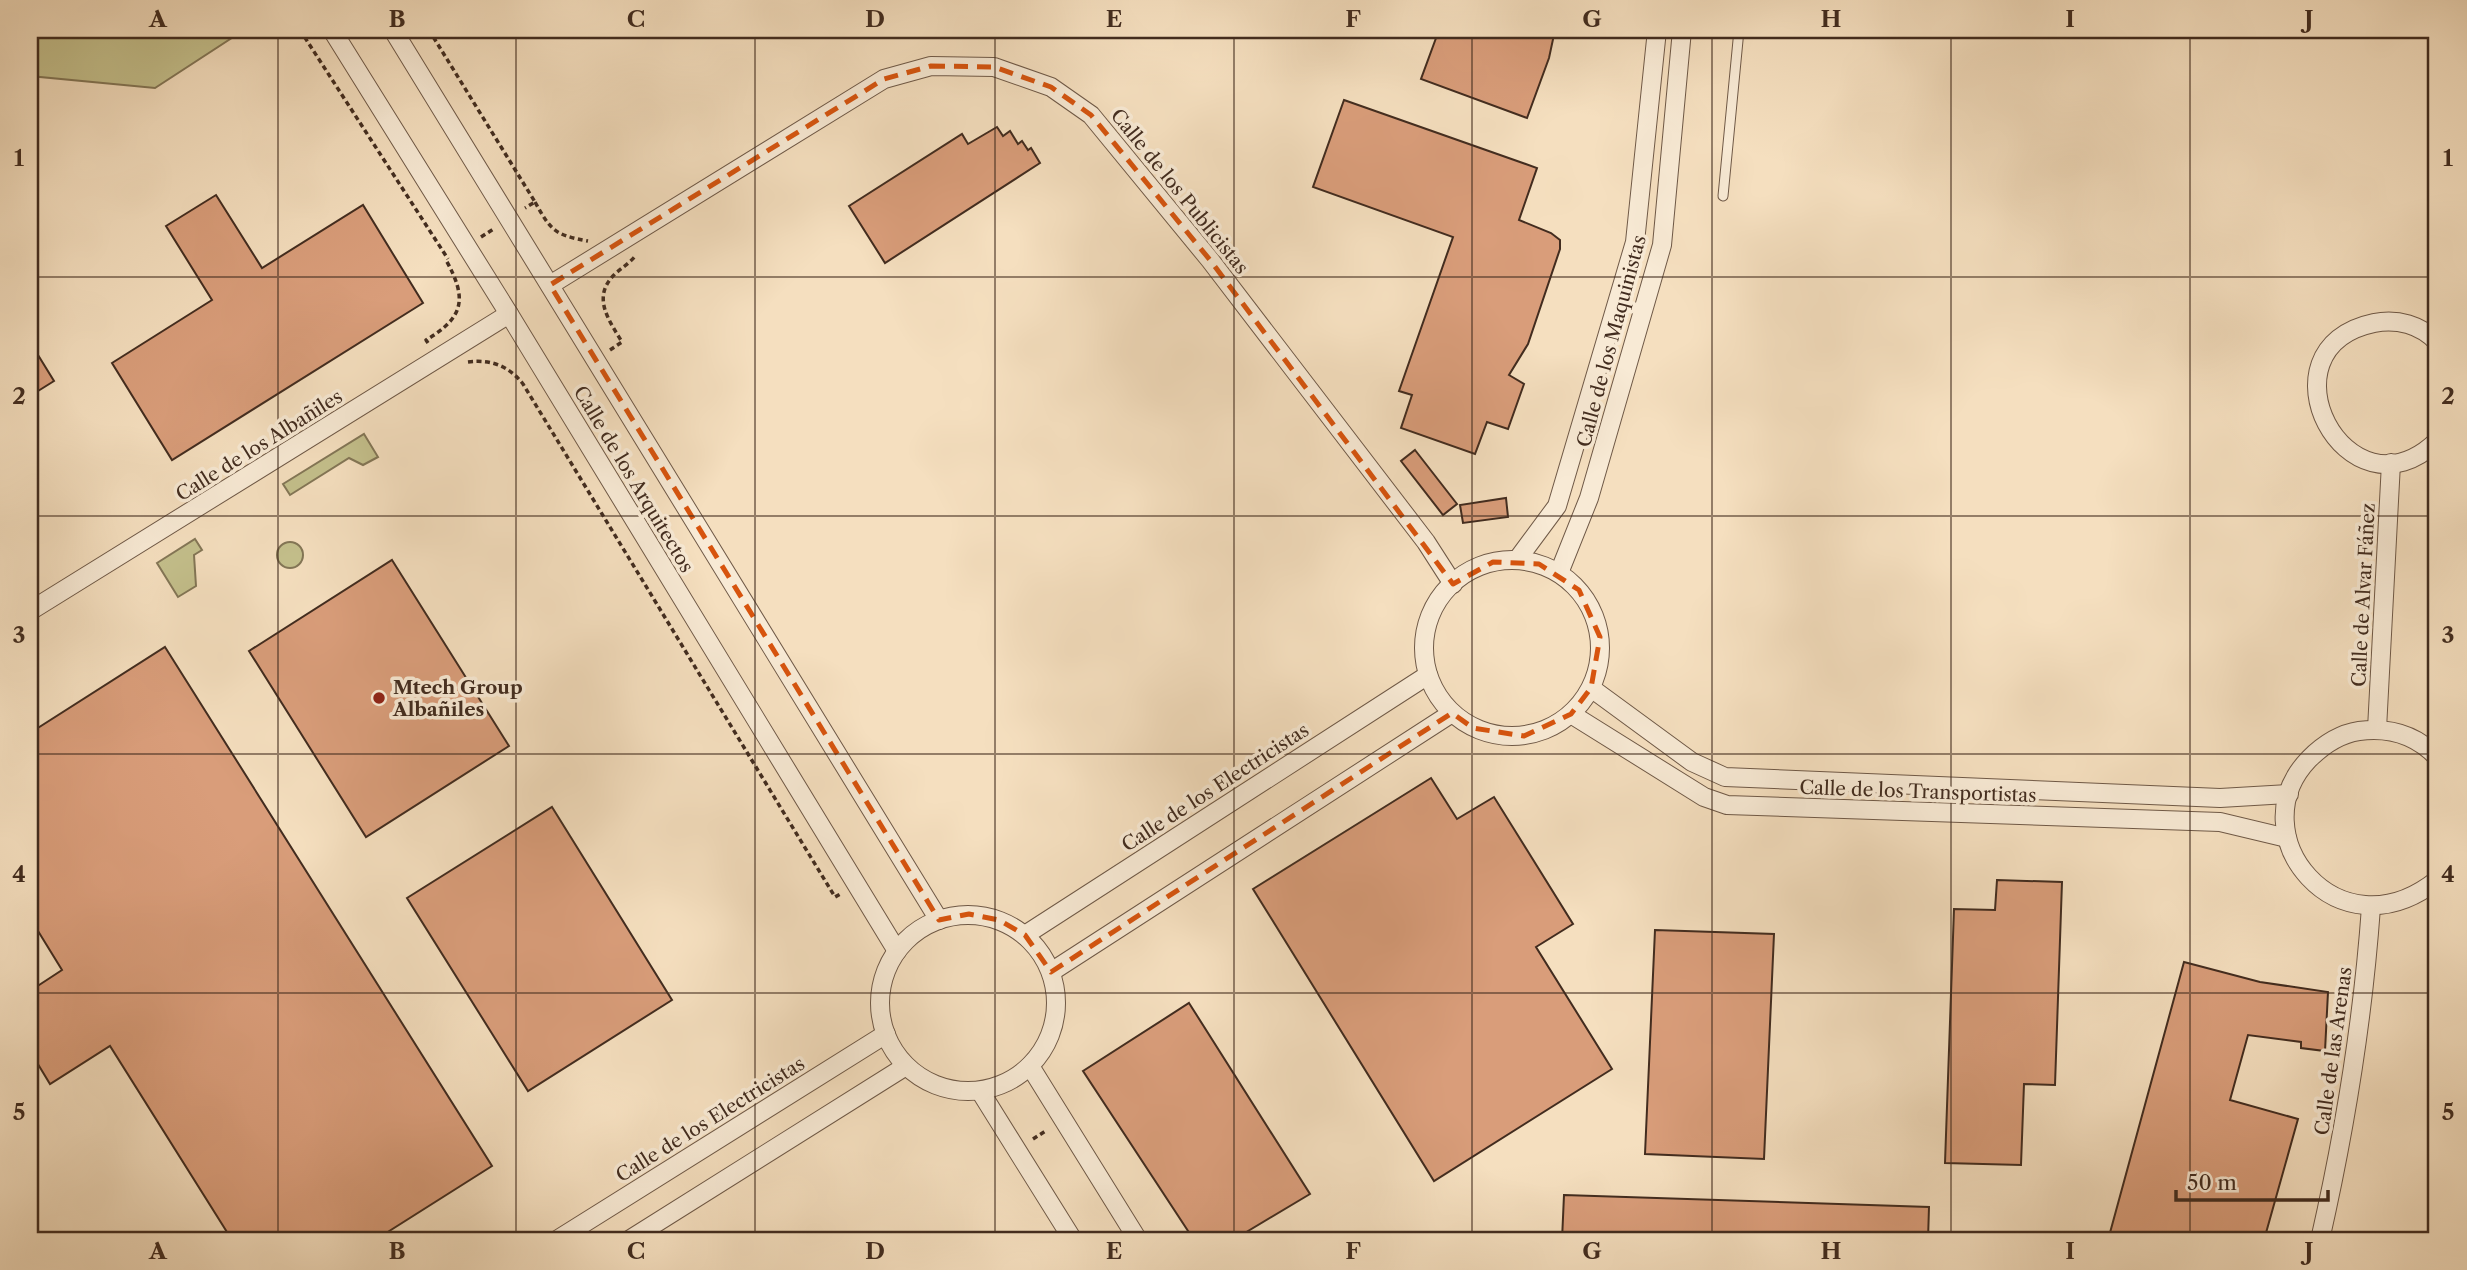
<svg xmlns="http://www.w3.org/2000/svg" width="2467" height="1270" font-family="'Libre Caslon Text',serif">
<rect width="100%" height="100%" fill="#f5dfbf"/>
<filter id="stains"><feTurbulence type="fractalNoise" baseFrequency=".00286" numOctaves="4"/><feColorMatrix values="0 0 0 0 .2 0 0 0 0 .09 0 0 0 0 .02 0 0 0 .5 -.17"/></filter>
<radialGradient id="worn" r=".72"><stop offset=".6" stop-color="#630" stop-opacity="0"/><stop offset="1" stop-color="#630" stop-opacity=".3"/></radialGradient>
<g fill="#c4c08c" stroke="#837656" stroke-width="2">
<polygon points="30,30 244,30 155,88 30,76"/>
<polygon points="364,434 378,457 363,465 349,458 290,495 283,484"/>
<polygon points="195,539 202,550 194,555 196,586 178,597 157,563"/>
<circle cx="290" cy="555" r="13"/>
</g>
<g fill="#d99d7a" stroke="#422c1f" stroke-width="2">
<polygon points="1439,30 1555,30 1549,58 1527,118 1421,79"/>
<polygon points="1344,100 1537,168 1519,220 1551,233 1560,240 1560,249 1528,344 1509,375 1524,384 1508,429 1487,422 1475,454 1401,428 1412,395 1399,391 1453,237 1313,187"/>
<polygon points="997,127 1003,136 1010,131 1018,144 1022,141 1028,150 1031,148 1040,163 885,263 849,206 962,134 968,144"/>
<polygon points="216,195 262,268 363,205 423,303 172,460 112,363 212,300 166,226"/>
<polygon points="30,342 54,381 30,396"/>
<polygon points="1415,450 1457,504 1443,515 1401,461"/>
<polygon points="1506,498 1508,517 1463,523 1460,505"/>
<polygon points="392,560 509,746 366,837 249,651"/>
<polygon points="165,647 492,1166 375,1240 232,1240 110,1046 50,1084 30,1051 30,991 62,970 30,918 30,733"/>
<polygon points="1431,778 1457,819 1494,797 1573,924 1536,947 1612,1069 1434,1181 1253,889"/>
<polygon points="552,807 672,1000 528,1091 407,898"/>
<polygon points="1997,880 2062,882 2055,1085 2024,1084 2021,1165 1945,1163 1954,909 1995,910"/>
<polygon points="1655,930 1774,934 1764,1159 1645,1154"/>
<polygon points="2184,962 2260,982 2328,992 2325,1051 2301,1048 2301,1042 2248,1035 2230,1100 2298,1119 2264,1240 2108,1240"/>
<polygon points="1189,1003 1310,1194 1233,1240 1194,1240 1083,1071"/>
<polygon points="1564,1195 1929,1207 1928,1240 1562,1240"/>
</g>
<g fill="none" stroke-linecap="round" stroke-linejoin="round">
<defs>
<polyline id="service" points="1723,196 1739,30"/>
<g id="minor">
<polyline points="332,30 509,314 897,951"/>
<polyline points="393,30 939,920"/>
<polyline points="550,285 884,79 931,66 994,67 1051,87 1091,115 1210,260 1426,542 1453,584"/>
<path d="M 2437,342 C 2421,325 2397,318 2374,323 C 2254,348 2347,527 2437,441"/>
<polyline points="1517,560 1557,506 1635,242 1657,30"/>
<circle cx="1512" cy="648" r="88"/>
<polyline points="1559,573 1589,498 1662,245 1682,30"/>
<polyline points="30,611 509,314"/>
<polyline points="1591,688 1692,762 1725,777 2220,798 2289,794"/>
<polyline points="1571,714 1704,797 1727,805 2220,822 2287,838"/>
<polyline points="2377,729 2391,463"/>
<path d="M 2437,757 C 2416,735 2389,727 2359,731 C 2339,734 2323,745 2309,759 C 2237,834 2338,959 2437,880"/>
<circle cx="968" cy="1003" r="88"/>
<polyline points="1025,935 1428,675"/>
<polyline points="1051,972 1452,713"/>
<polyline points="1030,1066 1138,1240"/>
<polyline points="980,1091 1073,1240"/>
<polyline points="557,1240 886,1034"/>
<polyline points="629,1240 906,1066"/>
<path d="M 2320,1240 C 2345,1130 2363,1020 2371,907"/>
</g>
</defs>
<use href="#service" stroke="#6f5947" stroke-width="11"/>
<use href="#minor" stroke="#6f5947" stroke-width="20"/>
<g stroke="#422c1f" stroke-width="3.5" stroke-dasharray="5 3.5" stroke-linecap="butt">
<polyline points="300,30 448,259"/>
<polyline points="429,30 535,202 525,208"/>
<path d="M 535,202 C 551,231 555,235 588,241"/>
<polyline points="481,237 495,228"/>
<path d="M 428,343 L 426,340 C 465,317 467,298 446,260"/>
<path d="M 610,350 L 622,342 C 608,319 591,296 616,273 C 623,267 632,261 636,255"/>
<path d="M 468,362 C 491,359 509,366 523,384 L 835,897 L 842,893"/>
<polyline points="1033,1139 1047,1130"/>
</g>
<use href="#service" stroke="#f8ead5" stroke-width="9"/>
<use href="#minor" stroke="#f8ead5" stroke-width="18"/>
</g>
<path fill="none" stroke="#d7540e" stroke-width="5" stroke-dasharray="14 9" stroke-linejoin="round" d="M 931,66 L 994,67 L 1051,87 L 1091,115 L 1210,260 L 1453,584 L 1493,562 L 1539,564 L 1579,590 L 1600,637 L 1591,688 L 1571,714 L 1524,736 L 1473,728 L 1452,713 L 1051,972 L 1025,935 L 999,920 L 969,914 L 939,920 L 550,285 L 884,79 Z"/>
<path fill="none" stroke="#422c1f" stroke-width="2" stroke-opacity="0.55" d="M 278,30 L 278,1240M 516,30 L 516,1240M 755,30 L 755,1240M 995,30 L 995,1240M 1234,30 L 1234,1240M 1472,30 L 1472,1240M 1712,30 L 1712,1240M 1951,30 L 1951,1240M 2190,30 L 2190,1240M 30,277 L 2437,277M 30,516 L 2437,516M 30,754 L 2437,754M 30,993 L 2437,993"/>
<circle fill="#8f2418" stroke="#f8ead5" stroke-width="2.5" cx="379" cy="698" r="7"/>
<g text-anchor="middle" stroke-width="7" stroke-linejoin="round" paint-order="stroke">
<g font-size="19" fill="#422c1f" stroke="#f8ead5">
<text transform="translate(1180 191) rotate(51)" y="7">Calle de los Publicistas</text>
<text transform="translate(1611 341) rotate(-75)" y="7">Calle de los Maquinistas</text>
<text transform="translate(259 445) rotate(-32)" y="7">Calle de los Albañiles</text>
<text transform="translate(634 479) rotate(59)" y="7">Calle de los Arquitectos</text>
<text transform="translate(2363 595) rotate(-87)" y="7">Calle de Alvar Fáñez</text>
<text transform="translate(1215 787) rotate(-33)" y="7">Calle de los Electricistas</text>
<text transform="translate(1918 791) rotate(2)" y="7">Calle de los Transportistas</text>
<text transform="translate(2333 1051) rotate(-82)" y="7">Calle de las Arenas</text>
<text transform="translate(710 1119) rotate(-32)" y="7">Calle de los Electricistas</text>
</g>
<g font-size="19" font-weight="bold" fill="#422c1f" stroke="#f8ead5" text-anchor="start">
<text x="393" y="694">Mtech Group<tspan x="393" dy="22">Albañiles</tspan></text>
</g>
</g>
<rect width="2467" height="1270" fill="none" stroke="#f5dfbf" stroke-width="77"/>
<path d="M2176 1190v10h152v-10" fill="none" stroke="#422c1f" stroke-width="3.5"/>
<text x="2187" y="1190" font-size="21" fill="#422c1f" stroke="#f8ead5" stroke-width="5" paint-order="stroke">50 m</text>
<rect x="38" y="38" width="2390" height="1194" fill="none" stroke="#422c1f" stroke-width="2.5"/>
<g font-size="23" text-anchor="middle" font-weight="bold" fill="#422c1f">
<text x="158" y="27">A</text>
<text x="397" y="27">B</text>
<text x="636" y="27">C</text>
<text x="875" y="27">D</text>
<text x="1114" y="27">E</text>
<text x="1353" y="27">F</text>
<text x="1592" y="27">G</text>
<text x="1831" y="27">H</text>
<text x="2070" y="27">I</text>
<text x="2309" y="27">J</text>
<text x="19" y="166">1</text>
<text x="2448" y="166">1</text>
<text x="19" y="404">2</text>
<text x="2448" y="404">2</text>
<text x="19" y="643">3</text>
<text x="2448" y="643">3</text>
<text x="19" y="882">4</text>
<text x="2448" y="882">4</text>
<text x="19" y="1120">5</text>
<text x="2448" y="1120">5</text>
<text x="158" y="1259">A</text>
<text x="397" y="1259">B</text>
<text x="636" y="1259">C</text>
<text x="875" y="1259">D</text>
<text x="1114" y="1259">E</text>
<text x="1353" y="1259">F</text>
<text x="1592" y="1259">G</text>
<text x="1831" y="1259">H</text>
<text x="2070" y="1259">I</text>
<text x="2309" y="1259">J</text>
</g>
<rect width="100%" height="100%" filter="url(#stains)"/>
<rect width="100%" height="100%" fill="url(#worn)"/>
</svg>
